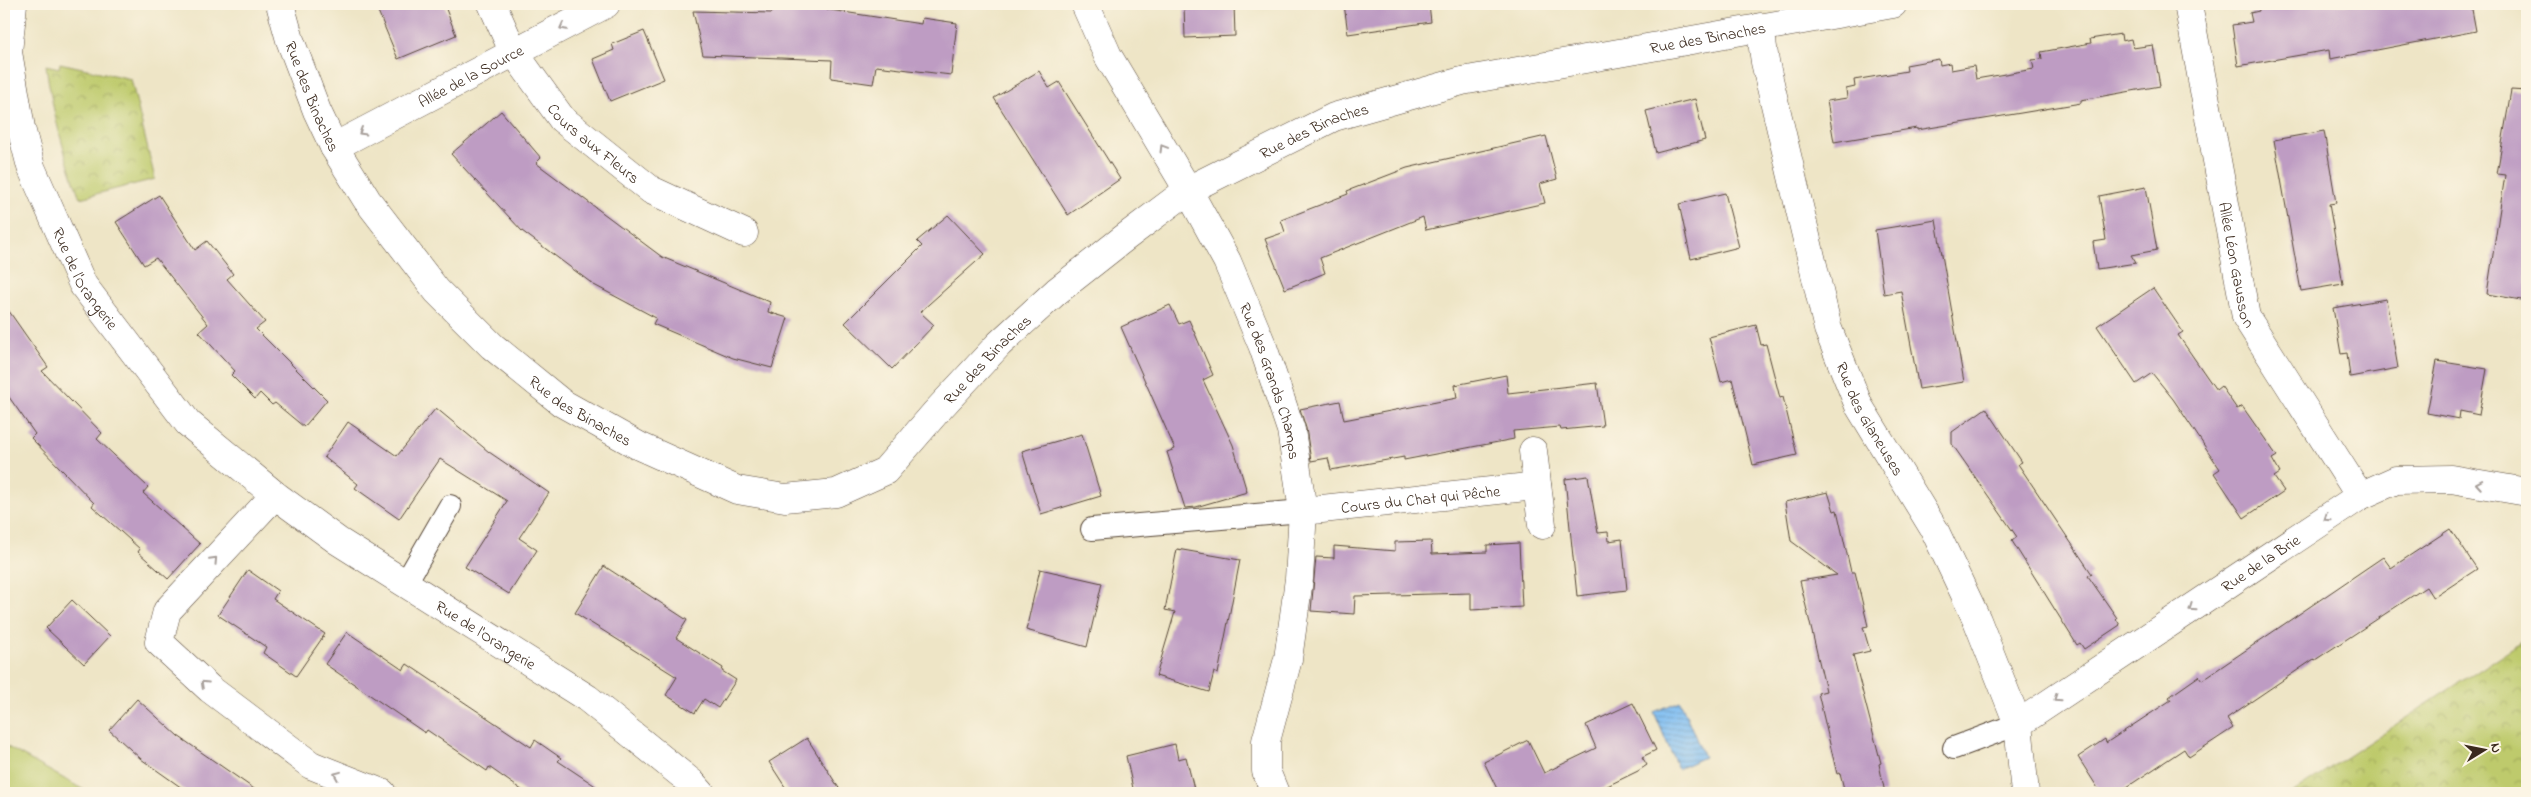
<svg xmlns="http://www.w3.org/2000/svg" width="2531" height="797" font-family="'Indie Flower',sans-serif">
<defs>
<pattern id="park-crowns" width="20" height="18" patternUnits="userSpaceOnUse" patternTransform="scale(1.25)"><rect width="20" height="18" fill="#beca6c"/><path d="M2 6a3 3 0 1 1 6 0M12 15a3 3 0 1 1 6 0" fill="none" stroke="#9ca458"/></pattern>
<pattern id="water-rules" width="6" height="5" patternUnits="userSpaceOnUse" patternTransform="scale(1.25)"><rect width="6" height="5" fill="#7fbef3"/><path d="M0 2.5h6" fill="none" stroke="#699bc4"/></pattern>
</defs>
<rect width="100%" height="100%" fill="#fcf5e5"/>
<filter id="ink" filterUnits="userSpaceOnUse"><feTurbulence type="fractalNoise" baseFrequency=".02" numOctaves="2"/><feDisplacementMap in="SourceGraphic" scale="10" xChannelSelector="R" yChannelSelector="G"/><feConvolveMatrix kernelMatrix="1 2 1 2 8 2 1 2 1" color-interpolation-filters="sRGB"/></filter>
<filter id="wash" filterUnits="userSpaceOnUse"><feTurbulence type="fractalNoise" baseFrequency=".0096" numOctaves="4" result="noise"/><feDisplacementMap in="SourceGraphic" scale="20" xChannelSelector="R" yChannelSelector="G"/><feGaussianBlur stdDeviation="1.12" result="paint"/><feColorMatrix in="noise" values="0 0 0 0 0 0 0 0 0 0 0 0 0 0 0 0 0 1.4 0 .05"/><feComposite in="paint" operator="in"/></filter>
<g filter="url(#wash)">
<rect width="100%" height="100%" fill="#eee5c6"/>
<polygon fill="#beca6c" stroke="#7c7a45" points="4,745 84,790 85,793 4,793"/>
<g fill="url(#park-crowns)" stroke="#7c7a45">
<path d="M 60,63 L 131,79 L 155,179 L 80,198 C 64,155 52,111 46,65 L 59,68 Z"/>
<polygon points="2527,638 2527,793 2292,793"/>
</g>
<polygon fill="url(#water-rules)" stroke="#5d7488" points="1680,701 1704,757 1678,769 1654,712"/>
<g id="blocks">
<g fill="#be9cc3">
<polygon points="375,4 444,4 456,35 398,59"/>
<polygon points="1184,4 1234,4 1235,36 1185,38"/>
<polygon points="1344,4 1429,4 1431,22 1348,34"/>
<polygon points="2258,4 2471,4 2476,31 2330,59 2329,50 2238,66 2232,25 2252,22 2250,13 2259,11"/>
<polygon points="773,6 824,9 921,24 922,18 957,23 951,75 876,66 873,84 831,78 832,60 703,55 693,11 772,13"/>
<polygon points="644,31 664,79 610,101 593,59 614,50 612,44"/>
<polygon points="2121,34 2122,41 2131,39 2133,48 2153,45 2160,86 2081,100 2081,103 2021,113 1917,130 1917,128 1834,142 1827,101 1847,98 1846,89 1855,87 1854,80 1907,71 1906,65 1939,59 1940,65 1950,63 1951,70 1974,66 1976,79 2034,69 2032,60 2042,59 2041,52 2091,43 2090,39"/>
<polygon points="1039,71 1049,88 1059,82 1120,179 1068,215 994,98"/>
<polygon points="2511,90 2527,91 2527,301 2487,294 2505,175 2497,174"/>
<polygon points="1695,99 1705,140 1656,153 1646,111"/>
<polygon points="501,111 541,158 536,163 662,257 770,302 768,312 788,318 772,368 733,358 653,324 656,318 594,285 522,231 451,154"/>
<polygon points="2324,131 2336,203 2329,204 2343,284 2301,291 2274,140"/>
<polygon points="1546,136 1557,179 1540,184 1545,203 1426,230 1423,217 1320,258 1325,273 1285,289 1265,239 1285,232 1281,220 1348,194 1347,191 1407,168"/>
<polygon points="2146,187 2157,250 2131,255 2136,263 2097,269 2093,242 2106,240 2099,196"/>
<polygon points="1725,193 1739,247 1691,259 1679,204"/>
<polygon points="159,195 195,250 207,241 233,274 227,279 265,322 256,329 327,400 304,427 275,403 272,405 260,393 255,399 231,375 235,371 199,332 208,324 156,258 144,265 116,222"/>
<polygon points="948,215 985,254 920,312 934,325 892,369 845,323 922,246 917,241"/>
<polygon points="1936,220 1964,382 1919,389 1901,291 1884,294 1875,230"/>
<polygon points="2153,288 2183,332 2178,335 2216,390 2221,386 2237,409 2242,406 2277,456 2272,459 2280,473 2274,477 2284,491 2244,518 2214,473 2220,469 2173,399 2152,373 2136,384 2097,326"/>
<polygon points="2386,299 2398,368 2350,377 2347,353 2341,354 2333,308"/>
<polygon points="4,304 48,367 42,371 102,433 97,439 148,487 143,493 200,544 168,579 138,552 140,549 92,506 94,503 31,438 35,434 4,390"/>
<polygon points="1170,305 1179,324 1189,320 1213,375 1203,380 1233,445 1247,492 1196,507 1185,508 1167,452 1175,449 1121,327"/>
<polygon points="1756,325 1761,345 1766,344 1780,398 1783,397 1797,455 1753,465 1732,379 1721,382 1709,337"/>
<polygon points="2437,361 2487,369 2479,415 2460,411 2459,419 2427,413"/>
<polygon points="1506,375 1508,393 1597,383 1603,426 1561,430 1560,427 1513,431 1514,439 1404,460 1404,457 1331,470 1328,458 1311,461 1306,428 1300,409 1340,401 1344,420 1457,398 1455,385"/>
<polygon points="436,408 489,452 549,493 519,538 537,550 509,594 465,567 507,501 440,459 399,519 355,488 358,484 324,457 348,422 397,456"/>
<polygon points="1986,408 2022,462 2018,464 2092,574 2088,576 2117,618 2116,619 2120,625 2084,649 2080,643 2077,645 2012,541 2017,537 1952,444 1952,432"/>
<polygon points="1082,434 1101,496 1041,514 1022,451"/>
<polygon points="1588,476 1598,533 1608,532 1609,541 1622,539 1627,590 1577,596 1565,479"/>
<polygon points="1828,492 1834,511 1837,510 1851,572 1855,572 1868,626 1863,627 1870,651 1853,655 1881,763 1879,764 1885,793 1845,793 1840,773 1837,774 1818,693 1826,691 1800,581 1837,575 1791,541 1785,502"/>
<polygon points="2450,529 2477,569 2433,598 2426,587 2315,660 2314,659 2227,718 2233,728 2189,757 2184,749 2118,793 2101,793 2078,757 2105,739 2106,743 2171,700 2169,697 2199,676 2202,680 2383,557 2391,568"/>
<polygon points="1431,541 1432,554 1487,552 1487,545 1519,543 1522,607 1471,610 1471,593 1355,596 1354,614 1311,611 1316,557 1334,558 1334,546 1395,551 1395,542"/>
<polygon points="1177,549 1240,560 1218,674 1214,672 1209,692 1156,676 1175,612 1165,610"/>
<polygon points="604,566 687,620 676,638 723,668 722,671 736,680 718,708 704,699 695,713 666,695 677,677 575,613"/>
<polygon points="1040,569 1102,583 1087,647 1026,630"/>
<polygon points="248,570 278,591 273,599 325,634 296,676 263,653 266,647 218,615"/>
<polygon points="72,600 110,636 84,664 46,628"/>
<polygon points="347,632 403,670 407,664 531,747 535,740 561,758 558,761 606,793 526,793 489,767 487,771 427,730 425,733 325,664"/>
<polygon points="137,699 178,736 260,793 189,793 141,759 109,730"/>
<polygon points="1633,703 1656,750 1642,757 1647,765 1638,771 1593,793 1499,793 1484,762 1528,740 1544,773 1596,748 1586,725"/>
<polygon points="807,738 842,793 789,793 769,762"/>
<polygon points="1175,744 1178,759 1186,757 1195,793 1134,793 1126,756"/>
</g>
</g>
</g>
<g filter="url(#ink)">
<use href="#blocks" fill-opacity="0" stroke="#564637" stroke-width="1"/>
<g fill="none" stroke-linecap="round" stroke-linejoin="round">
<defs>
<g id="lane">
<polyline points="1092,529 1303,511"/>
<polyline points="405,584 450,506"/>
<polyline points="1954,748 2018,724"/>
</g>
<g id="street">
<path id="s1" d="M 13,4 L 8,52 L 21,128 L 31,167 L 83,285 L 188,423 L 275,495 L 338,541 L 587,698 L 692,783 L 701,793"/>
<path id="s2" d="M 280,4 L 290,40 L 317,111 L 334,147 L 367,200 L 437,291 L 492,346 L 562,403 L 639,446 L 737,490 L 785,498 L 836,493 L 885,471 L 936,412 L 999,344 L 1057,291 L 1123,239 L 1188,190 L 1334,117 L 1462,81 L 1893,4"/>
<path id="s3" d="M 492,4 L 513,51 L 562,119 L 651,190 L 744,233"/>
<path id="s4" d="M 1085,4 L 1108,56 L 1188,190 L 1227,261 L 1263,347 L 1291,430 L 1303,511 L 1299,579 L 1288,659 L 1266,741 L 1266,771 L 1275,793"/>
<path id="s5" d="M 2188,4 L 2246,317 L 2360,496"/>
<path id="s6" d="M 1760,27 L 1765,62 L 1828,329 L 1859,406 L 1934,529 L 1977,620 L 2018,724 L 2025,793"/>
<path id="s7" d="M 334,147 L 606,4"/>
<polyline points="1533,451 1542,525"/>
<polyline points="275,495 167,611 159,642 210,689 311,765 382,793"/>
<path id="s8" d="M 1303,511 L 1537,486"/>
<path id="s9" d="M 2018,724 L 2360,496 L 2396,480 L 2451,479 L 2527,492"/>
</g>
</defs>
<use href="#lane" stroke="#564637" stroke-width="24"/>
<use href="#street" stroke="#564637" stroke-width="29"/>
<use href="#lane" stroke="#fff" stroke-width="22"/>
<use href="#street" stroke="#fff" stroke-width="28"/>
</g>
<defs><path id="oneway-chevron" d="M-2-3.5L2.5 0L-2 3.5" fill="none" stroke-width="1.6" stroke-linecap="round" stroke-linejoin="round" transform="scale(1.25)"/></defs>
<g stroke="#a79f9a">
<use href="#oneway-chevron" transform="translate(563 27) rotate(152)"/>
<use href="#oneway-chevron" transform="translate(362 132) rotate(150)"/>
<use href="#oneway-chevron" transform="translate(1163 148) rotate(-121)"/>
<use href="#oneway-chevron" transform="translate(2479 484) rotate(-170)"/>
<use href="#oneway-chevron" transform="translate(2327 518) rotate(146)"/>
<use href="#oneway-chevron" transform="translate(214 560) rotate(-47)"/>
<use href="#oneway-chevron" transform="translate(2192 608) rotate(146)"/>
<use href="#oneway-chevron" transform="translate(204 684) rotate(-137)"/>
<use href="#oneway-chevron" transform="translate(2057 698) rotate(146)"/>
<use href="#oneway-chevron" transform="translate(337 775) rotate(-158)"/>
</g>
</g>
<g text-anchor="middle" stroke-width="5" stroke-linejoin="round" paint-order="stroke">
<g font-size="16" fill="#3b2a1e" stroke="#fcf5e5">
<text dy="6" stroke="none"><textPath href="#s2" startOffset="1808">Rue des Binaches</textPath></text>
<text dy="6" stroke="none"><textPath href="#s7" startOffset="154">Allée de la Source</textPath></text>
<text dy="6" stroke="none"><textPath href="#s2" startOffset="98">Rue des Binaches</textPath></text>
<text dy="6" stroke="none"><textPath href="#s2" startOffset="1402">Rue des Binaches</textPath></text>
<text dy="6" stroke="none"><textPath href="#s3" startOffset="175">Cours aux Fleurs</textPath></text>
<text dy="6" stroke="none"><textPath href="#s5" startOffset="265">Allée Léon Gausson</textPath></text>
<text dy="6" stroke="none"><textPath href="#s1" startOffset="290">Rue de l'Orangerie</textPath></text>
<text dy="6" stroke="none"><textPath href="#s2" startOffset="999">Rue des Binaches</textPath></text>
<text dy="6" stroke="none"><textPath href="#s4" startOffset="422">Rue des Grands Champs</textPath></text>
<text dy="6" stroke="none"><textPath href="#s2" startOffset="518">Rue des Binaches</textPath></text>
<text dy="6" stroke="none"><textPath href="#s6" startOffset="409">Rue des Glaneuses</textPath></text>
<text dy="6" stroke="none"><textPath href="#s8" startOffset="118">Cours du Chat qui Pêche</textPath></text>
<text dy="6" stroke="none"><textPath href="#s9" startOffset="291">Rue de la Brie</textPath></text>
<text dy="6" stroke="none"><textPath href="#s1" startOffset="834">Rue de l'Orangerie</textPath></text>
</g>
</g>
<rect width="2531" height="797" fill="none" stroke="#fcf5e5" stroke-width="20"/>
<g transform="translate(2484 750) rotate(80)" stroke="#fcf5e5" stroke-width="4" paint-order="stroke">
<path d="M0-4L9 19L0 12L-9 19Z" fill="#3b2a1e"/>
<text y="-8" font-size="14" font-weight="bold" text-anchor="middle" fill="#3b2a1e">N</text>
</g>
</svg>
